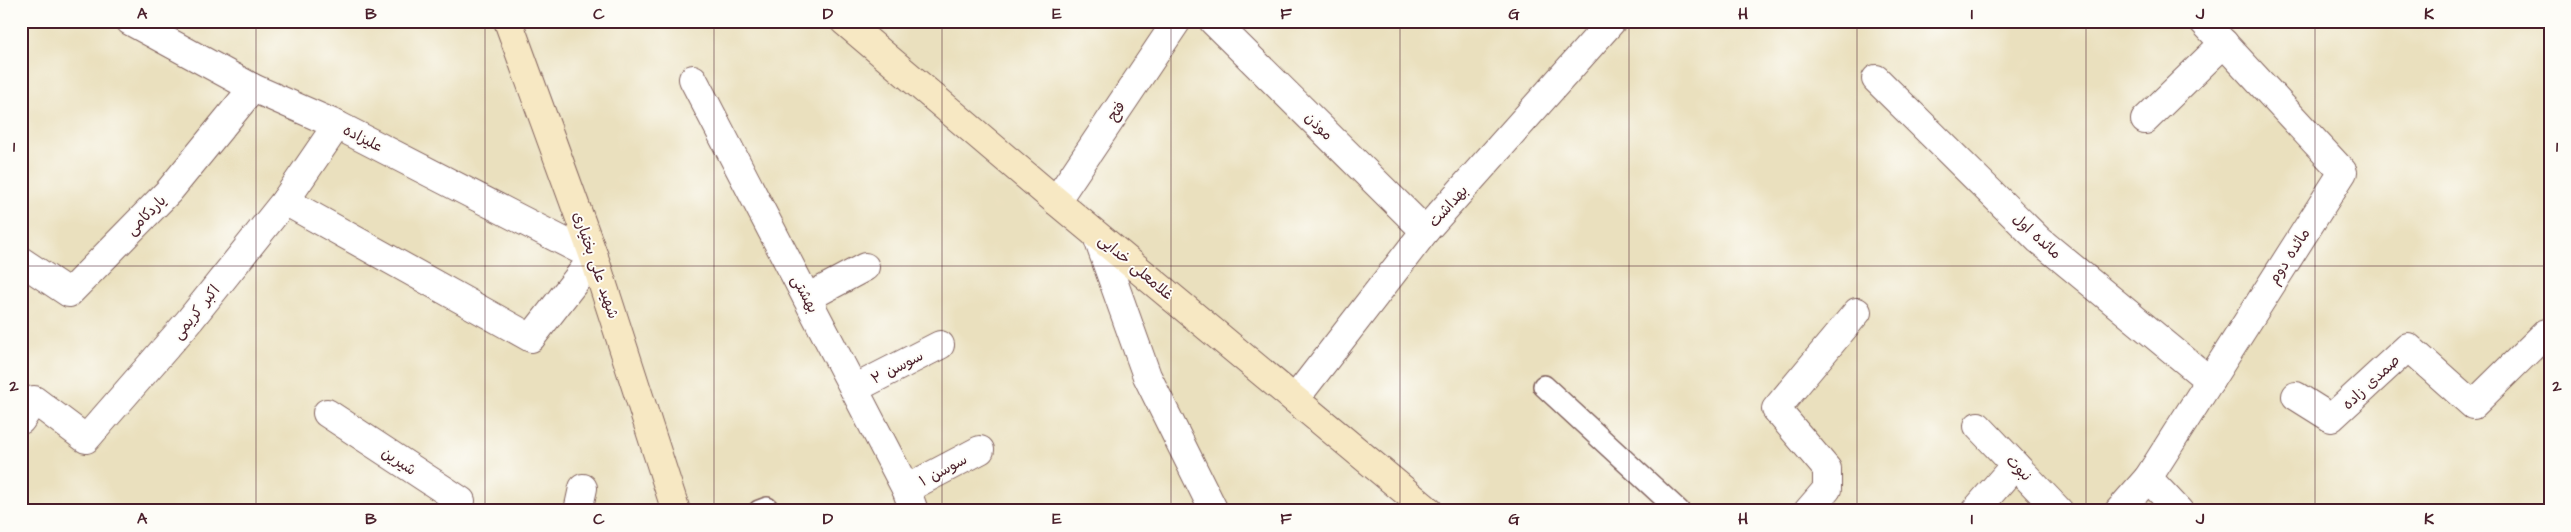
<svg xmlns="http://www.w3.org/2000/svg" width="2571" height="532" font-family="'Architects Daughter','Playpen Sans Arabic',sans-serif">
<rect width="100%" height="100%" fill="#fdfcf7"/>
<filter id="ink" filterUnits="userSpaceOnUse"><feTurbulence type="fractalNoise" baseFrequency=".02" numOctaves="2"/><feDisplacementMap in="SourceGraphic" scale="10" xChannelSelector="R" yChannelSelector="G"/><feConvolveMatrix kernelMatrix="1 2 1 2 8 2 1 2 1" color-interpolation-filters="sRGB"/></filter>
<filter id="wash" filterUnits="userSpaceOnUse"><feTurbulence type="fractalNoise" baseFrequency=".0096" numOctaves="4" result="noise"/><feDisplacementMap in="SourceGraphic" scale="20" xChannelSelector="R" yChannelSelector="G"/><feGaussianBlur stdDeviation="1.12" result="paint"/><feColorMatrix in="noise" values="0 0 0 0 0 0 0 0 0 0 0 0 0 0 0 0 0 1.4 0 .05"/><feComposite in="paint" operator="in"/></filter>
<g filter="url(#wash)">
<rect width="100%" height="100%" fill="#eae0be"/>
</g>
<g filter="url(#ink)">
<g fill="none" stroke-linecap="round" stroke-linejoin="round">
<defs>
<g id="lane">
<polyline points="1544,386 1679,511"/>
<polyline points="759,511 767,508"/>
</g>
<g id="street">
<polyline points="130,21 253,88 337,125 594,257 531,338 285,201"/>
<polyline points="1213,21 1425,231"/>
<polyline points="693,79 906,489 914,511"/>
<polyline points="1876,79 2039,240 2210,381"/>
<polyline points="2145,120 2224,43"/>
<polyline points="1056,201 1177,21"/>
<polyline points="1097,236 1147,376 1214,511"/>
<polyline points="21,261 69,293 169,191 253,88"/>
<polyline points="807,298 865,267"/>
<polyline points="854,389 940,345"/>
<polyline points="2296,396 2331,418 2408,347 2473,405 2546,333 2550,335"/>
<polyline points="1295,399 1425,231 1612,21"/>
<polyline points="327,413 461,501 454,511"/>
<polyline points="21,420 34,400 86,439 189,321 285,201 337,125"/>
<polyline points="1978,426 2059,511"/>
<polyline points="2148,478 2179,511"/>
<polyline points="906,489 980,450"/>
<polyline points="578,511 583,488"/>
<polyline points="1808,511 1827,489 1827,469 1776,409 1857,312"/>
<polyline points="1975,511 2015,465"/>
<polyline points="2119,511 2148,478 2343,172 2203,21"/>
</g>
<g id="secondary">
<polyline points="508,21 594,257 676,511"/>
<polyline points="844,21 1056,201 1429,511"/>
</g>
</defs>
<use href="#lane" stroke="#82635e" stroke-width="24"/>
<use href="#street" stroke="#82635e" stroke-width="30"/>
<use href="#secondary" stroke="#82635e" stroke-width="30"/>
<use href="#lane" stroke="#fff" stroke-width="21"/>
<use href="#street" stroke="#fff" stroke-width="28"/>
<use href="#secondary" stroke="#f7e8c3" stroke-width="28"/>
</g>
</g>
<path fill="none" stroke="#4a1f2b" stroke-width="1" stroke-opacity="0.55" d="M 256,21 L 256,511M 485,21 L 485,511M 714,21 L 714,511M 942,21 L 942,511M 1171,21 L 1171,511M 1400,21 L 1400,511M 1629,21 L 1629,511M 1857,21 L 1857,511M 2086,21 L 2086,511M 2315,21 L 2315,511M 21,266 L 2550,266"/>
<g text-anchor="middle" stroke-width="4" stroke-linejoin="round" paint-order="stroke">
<g font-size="15" fill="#4a1f2b" stroke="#fdfcf7">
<text transform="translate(1116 111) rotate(-56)" y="5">فتح</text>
<text transform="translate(1319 126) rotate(45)" y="5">موذن</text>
<text transform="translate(363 138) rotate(27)" y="5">علیزاده</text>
<text transform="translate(1448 206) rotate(-48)" y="5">بهداشت</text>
<text transform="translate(146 215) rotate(-45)" y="5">یاردکامی</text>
<text transform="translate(2037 236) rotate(42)" y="5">مائده اول</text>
<text transform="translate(2289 256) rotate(-57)" y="5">مائده دوم</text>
<text transform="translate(596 265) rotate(71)" y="5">شهید علی بختیاری</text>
<text transform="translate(1136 267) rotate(40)" y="5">غلامعلی خدایی</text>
<text transform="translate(805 294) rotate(62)" y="5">بهشتی</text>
<text transform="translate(196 312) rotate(-51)" y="5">اکبر کریمی</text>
<text transform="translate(897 367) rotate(-27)" y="5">سوسن ۲</text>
<text transform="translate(2371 382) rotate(-43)" y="5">صمدی زاده</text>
<text transform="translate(399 461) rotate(33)" y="5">شیرین</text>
<text transform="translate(2019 468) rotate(46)" y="5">نبوت</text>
<text transform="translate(943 470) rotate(-28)" y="5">سوسن ۱</text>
</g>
</g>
<rect width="2571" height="532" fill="none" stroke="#fdfcf7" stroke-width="55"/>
<rect x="28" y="28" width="2516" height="476" fill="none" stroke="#4a1f2b" stroke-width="2"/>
<g font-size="16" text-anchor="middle" font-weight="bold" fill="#4a1f2b">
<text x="142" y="19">A</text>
<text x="371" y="19">B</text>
<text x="599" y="19">C</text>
<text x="828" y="19">D</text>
<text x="1057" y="19">E</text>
<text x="1286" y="19">F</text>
<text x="1514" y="19">G</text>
<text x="1743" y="19">H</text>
<text x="1972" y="19">I</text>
<text x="2200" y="19">J</text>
<text x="2429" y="19">K</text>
<text x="14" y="152">1</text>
<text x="2557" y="152">1</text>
<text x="14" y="391">2</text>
<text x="2557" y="391">2</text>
<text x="142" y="524">A</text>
<text x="371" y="524">B</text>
<text x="599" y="524">C</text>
<text x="828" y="524">D</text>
<text x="1057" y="524">E</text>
<text x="1286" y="524">F</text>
<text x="1514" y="524">G</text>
<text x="1743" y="524">H</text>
<text x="1972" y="524">I</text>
<text x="2200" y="524">J</text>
<text x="2429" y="524">K</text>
</g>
</svg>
